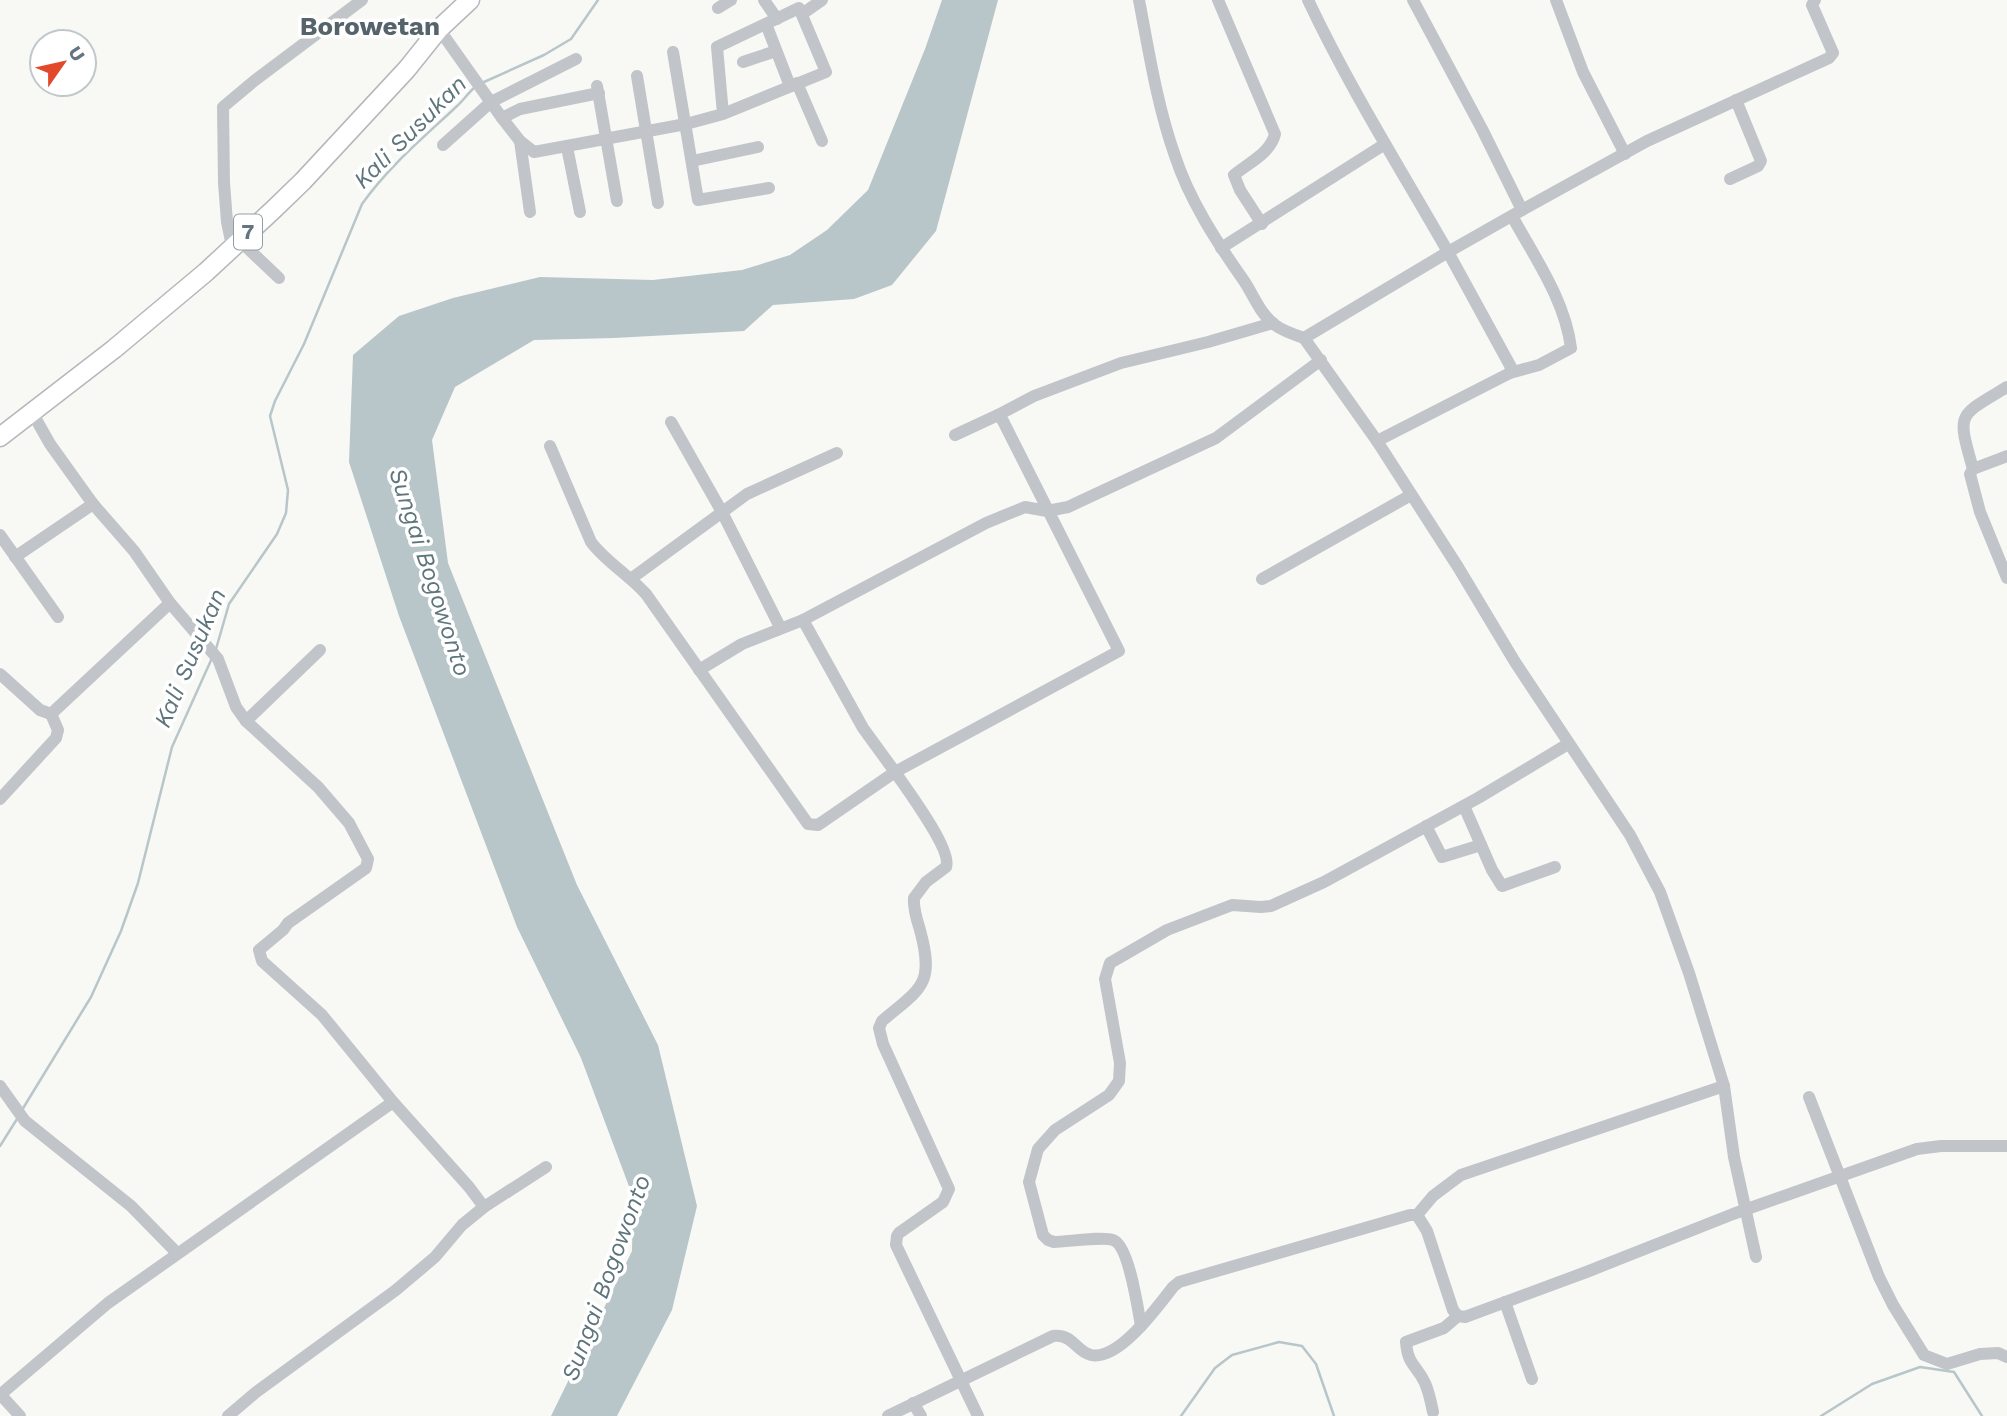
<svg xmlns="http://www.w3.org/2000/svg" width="2007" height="1416" font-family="'Work Sans',sans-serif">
<rect width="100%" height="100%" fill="#f8f8f5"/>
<polygon fill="#b8c6c9" points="942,0 998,0 936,231 892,285 854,299 773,305 744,331 614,338 534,340 455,387 432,440 448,563 577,885 658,1045 697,1206 672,1310 617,1416 551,1416 632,1251 633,1197 581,1058 517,927 399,616 349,462 353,355 399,316 453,298 540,277 653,280 742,270 790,255 827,230 868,190 925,49"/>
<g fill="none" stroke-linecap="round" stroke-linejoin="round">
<g stroke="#b8c6c9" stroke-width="2.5">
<polyline points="484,82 544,55 571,39 598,0"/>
<path d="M 216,649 L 229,604 L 277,534 L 286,513 L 288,490 L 270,416 L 275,401 L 304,344 L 362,204 C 389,166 423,138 456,107 C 463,101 468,93 475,87"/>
<polyline points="22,1110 91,997 121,931 138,883 172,747 212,658"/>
<polyline points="0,1146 17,1119"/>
<polyline points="1181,1416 1215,1368 1232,1355 1279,1342 1302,1346 1316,1364 1334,1416"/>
<polyline points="1821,1416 1872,1384 1920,1367 1954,1372 1982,1416"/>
</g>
<defs>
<polyline id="highway" points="0,437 114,349 206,272 273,210 303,181 407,69 439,29 470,0"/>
</defs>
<use href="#highway" stroke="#b4b8bb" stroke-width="21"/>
<g stroke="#c1c5c9" stroke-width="12">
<polyline points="764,0 777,19"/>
<path d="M 1139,0 C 1149,52 1157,105 1175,156 C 1189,199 1216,241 1242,278 C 1253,293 1259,313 1275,325 C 1283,331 1295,335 1304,338"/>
<path d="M 1218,0 L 1275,134 C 1270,154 1248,163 1234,175 L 1240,190 L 1262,224"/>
<path d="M 1308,0 C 1349,87 1400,168 1448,252 L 1304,338 L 1377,441"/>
<polyline points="1413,0 1482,129 1522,210 1448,252 1512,369 1508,374 1377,441 1458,567 1515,662 1630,835 1660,892 1689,973 1724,1086 1734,1157 1756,1257"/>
<polyline points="1556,0 1583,72 1625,154"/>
<polyline points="718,8 731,0"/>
<polyline points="802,14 822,0"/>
<polyline points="766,24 790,86"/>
<polyline points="439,29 502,118 520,141 534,152 686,124 723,114 826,72 799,8 717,47 723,114"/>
<polyline points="673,52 698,200 769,188"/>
<polyline points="743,62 776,51"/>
<polyline points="637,76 658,203"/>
<polyline points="797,83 822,141"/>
<polyline points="597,86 617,201"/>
<polyline points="502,118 520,109 599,93"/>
<polyline points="520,141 530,212"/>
<polyline points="443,145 491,102 576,59"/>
<polyline points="567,147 580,212"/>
<polyline points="692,161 758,147"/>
<polyline points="1730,179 1758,166 1761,161 1736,100"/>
<polyline points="1522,210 1647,141 1829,58 1833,53 1812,5 1815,0"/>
<polyline points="239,240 279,278"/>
<polyline points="232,246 227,222 224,183 223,107 254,81 362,0"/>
<polyline points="1221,248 1385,144"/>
<path d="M 1510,373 L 1539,365 L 1571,348 C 1565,300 1535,258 1512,216"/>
<polyline points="33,414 50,444 93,504 134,551 170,603 218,659 236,707 246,721 318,787 349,823 368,859 366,868 288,923 283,930 259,950 262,961 322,1015 393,1102 469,1187 484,1207 462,1225 435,1257 396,1290 255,1393 228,1416"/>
<polyline points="998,415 1034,396 1121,363 1208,342 1273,323"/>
<polyline points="671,422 722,512 780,627"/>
<path d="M 550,446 L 591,542 C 606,562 629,575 646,594 L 808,824 L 818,825 L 895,772 C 906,788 953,851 946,867 L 926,882 L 914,898 C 913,909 917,920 920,930 C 935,985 921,988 882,1021 L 879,1028 L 883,1044 L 949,1189 L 943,1202 L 899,1233 L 897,1236 L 896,1245 L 978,1416"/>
<polyline points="2007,456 1973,469 1970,474 1980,512 2007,578"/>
<path d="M 1973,469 C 1957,412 1957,417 2007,387"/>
<polyline points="0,535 58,617"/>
<polyline points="15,557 93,504"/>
<polyline points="632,578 747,494 837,453"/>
<polyline points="1262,579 1411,495"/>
<polyline points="803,620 863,728 895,772 1119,651 1003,421 998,415 955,435"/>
<polyline points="699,670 742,644 803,620 986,523 1025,507 1047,511 1068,507 1216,438 1321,360"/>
<polyline points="0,674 40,710 51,714 170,603"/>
<polyline points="246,721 320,650"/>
<polyline points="0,799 56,738 58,730 51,714"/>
<polyline points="1464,806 1492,870 1502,886 1555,867"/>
<polyline points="1426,826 1442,857 1481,845"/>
<polyline points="0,1086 25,1121 131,1206 177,1253"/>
<polyline points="1809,1097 1879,1277 1893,1305 1924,1355 1947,1364 1980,1354 1998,1353 2007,1357"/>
<polyline points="484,1207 546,1167"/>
<polyline points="1417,1215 1433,1196 1461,1175 1724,1086"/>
<polyline points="1505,1302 1532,1379"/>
<path d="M 1141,1326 C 1138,1310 1129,1245 1113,1240 C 1103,1236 1066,1242 1054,1242 L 1048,1240 L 1043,1235 L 1029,1182 L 1038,1149 L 1055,1130 L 1109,1095 L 1119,1081 L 1120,1063 L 1105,979 L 1110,963 L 1167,930 L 1232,905 L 1261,907 L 1271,906 L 1324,882 L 1478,798 L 1568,744"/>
<polyline points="0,1394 20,1416"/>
<polyline points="0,1395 108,1303 393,1102"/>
<polyline points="913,1403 921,1416"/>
<path d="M 1433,1412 C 1431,1402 1429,1392 1425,1383 C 1416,1364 1408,1366 1406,1342 L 1444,1328 L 1458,1316 L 1465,1317 L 1589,1271 L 1733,1214 L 1917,1149 L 1941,1146 L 2007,1146"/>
<path d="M 888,1416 L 1053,1336 C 1074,1334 1075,1351 1091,1355 C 1119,1361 1158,1306 1173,1287 L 1179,1282 L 1410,1215 L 1417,1215 L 1427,1231 L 1453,1310 L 1458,1316"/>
</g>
<use href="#highway" stroke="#fff" stroke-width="18"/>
</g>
<g text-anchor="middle" stroke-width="7" stroke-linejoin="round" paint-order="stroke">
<rect fill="#fff" stroke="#929ea6" stroke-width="2" x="234" y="214.5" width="28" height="35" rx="5"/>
<g font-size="21" font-weight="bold" fill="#637580">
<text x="248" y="239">7</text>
</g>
<g font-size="24" font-style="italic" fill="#5e757b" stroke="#fff">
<text transform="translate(410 132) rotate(-45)" y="8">Kali Susukan</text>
<text transform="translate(430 572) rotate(72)" y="8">Sungai Bogowonto</text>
<text transform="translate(190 658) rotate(-67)" y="8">Kali Susukan</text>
<text transform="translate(606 1278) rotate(-70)" y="8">Sungai Bogowonto</text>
</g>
<g font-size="26" font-weight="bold" fill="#55636b" stroke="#fff">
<text x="370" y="35">Borowetan</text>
</g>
</g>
<g transform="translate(63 63) rotate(56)"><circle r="33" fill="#ffffff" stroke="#c1c8cc" stroke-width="2"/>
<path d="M0-5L12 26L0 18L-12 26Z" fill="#e3482a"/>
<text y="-10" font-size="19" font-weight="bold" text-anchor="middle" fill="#637580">U</text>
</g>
</svg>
